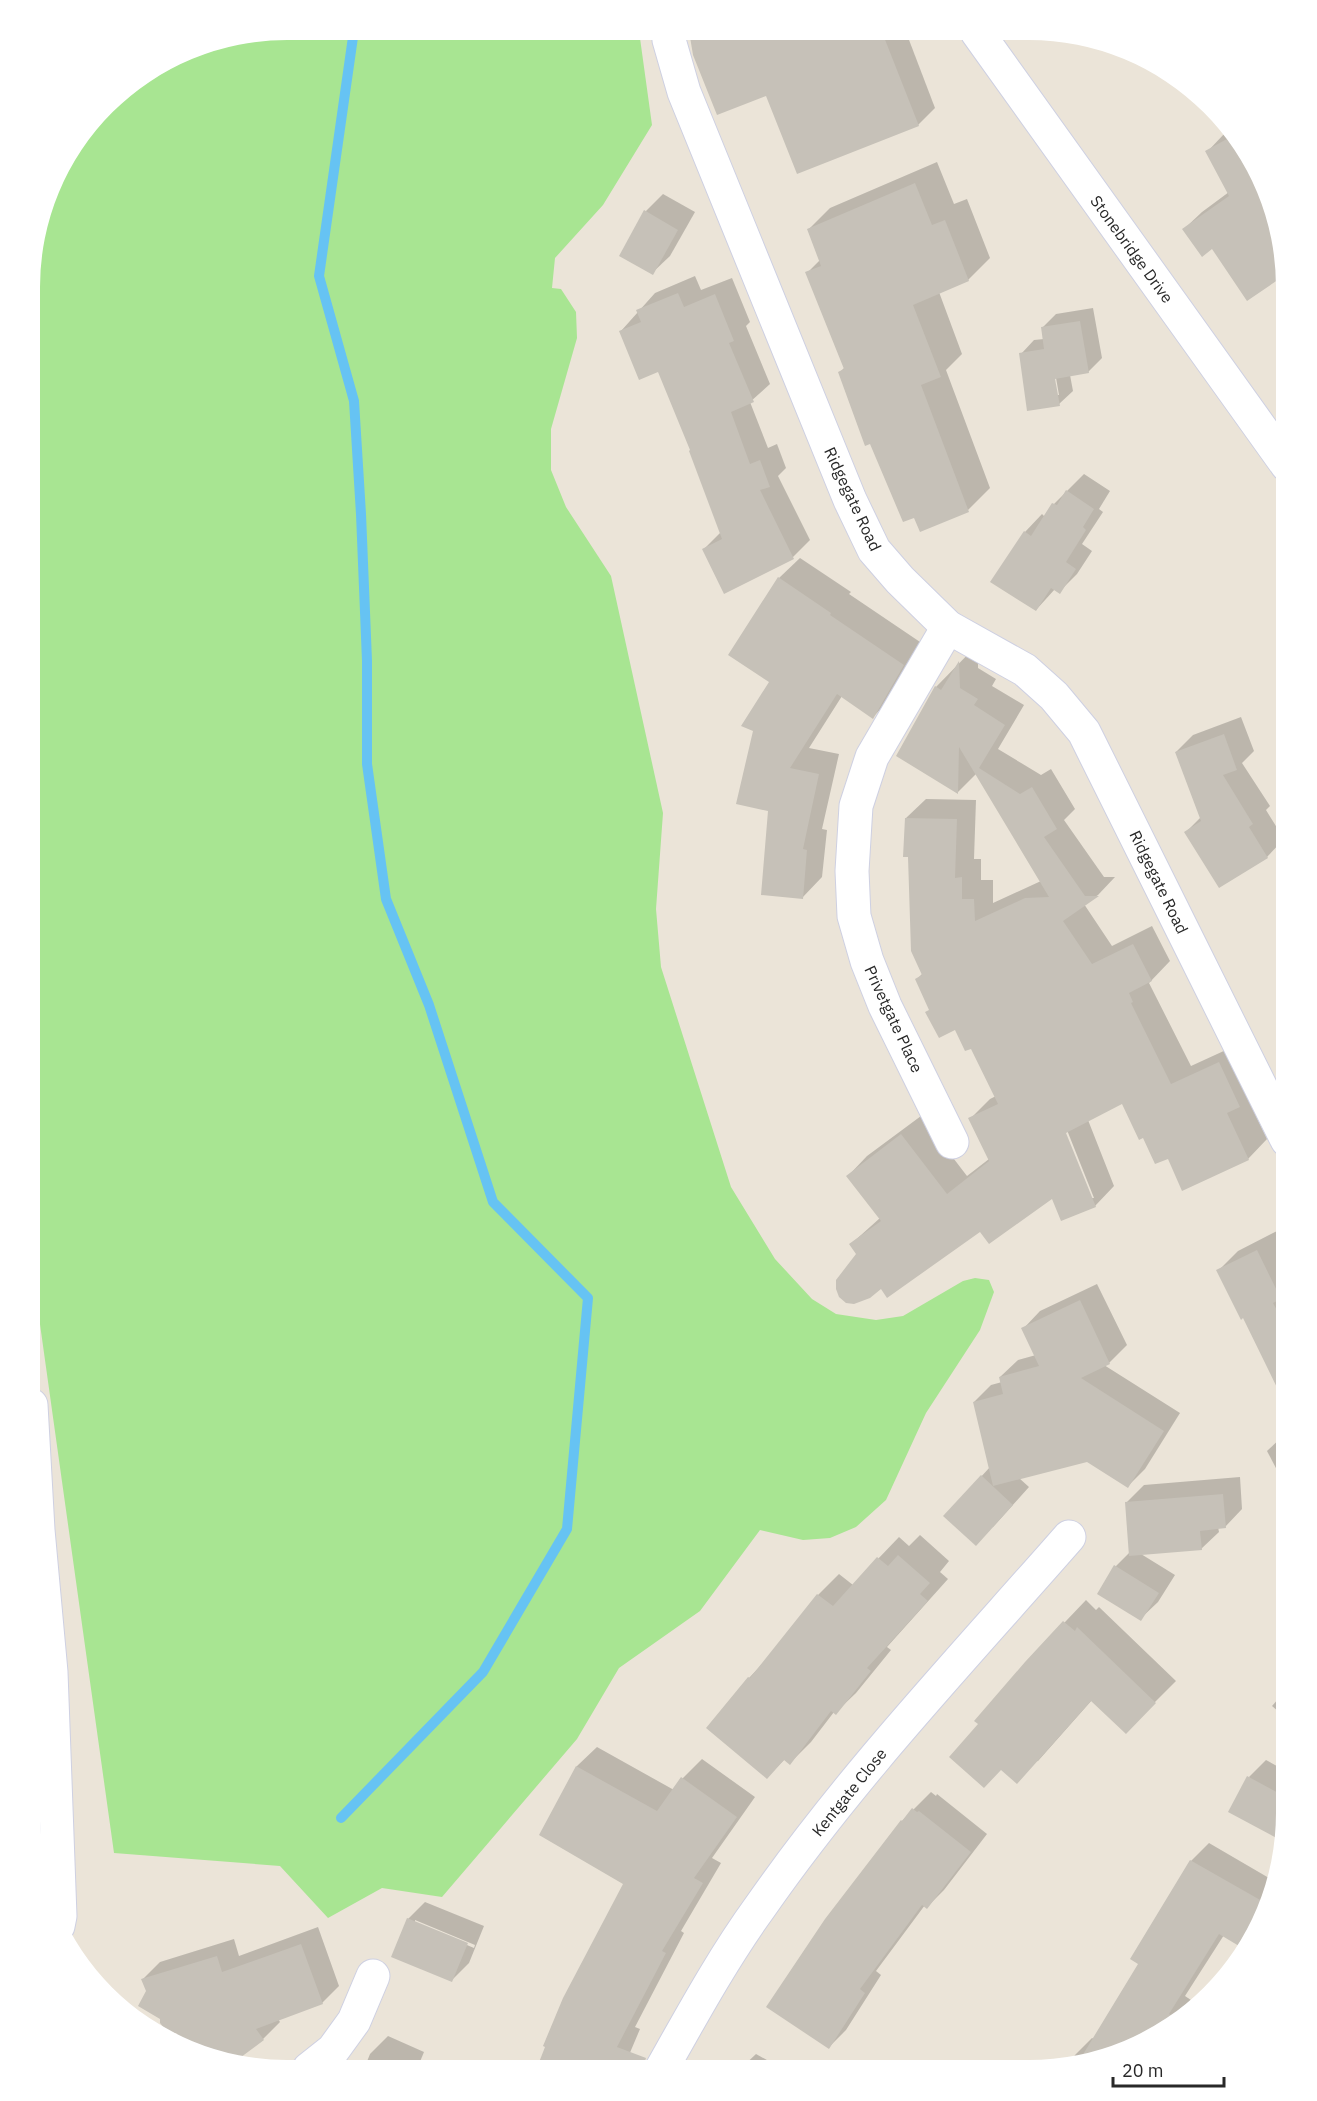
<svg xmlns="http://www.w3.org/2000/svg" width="1317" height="2101" font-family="'IBM Plex Sans',sans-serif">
<rect width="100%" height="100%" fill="#ebe4d8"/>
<polygon fill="#a8e592" points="288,30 639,31 652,125 603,205 555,258 552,288 561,289 576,312 577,338 551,429 551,470 566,507 611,576 663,813 656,909 661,967 731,1187 775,1259 812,1299 836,1314 876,1320 903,1316 963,1281 975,1278 989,1280 994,1292 980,1330 926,1413 886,1500 856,1527 830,1538 803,1540 760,1530 700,1611 619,1668 577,1739 442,1897 382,1888 328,1918 280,1866 114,1853 31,1260 32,254 57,173 118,94 189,49"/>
<g fill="#0003" fill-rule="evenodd">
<polygon points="690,31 906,32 935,108 918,125 767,94"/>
<polygon points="1178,79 1186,83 1197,94 1191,97"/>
<polygon points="1233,130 1267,189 1287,295 1276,279 1213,247 1184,229 1202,212 1229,192 1207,152 1224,134"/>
<polygon points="937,162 954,204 967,199 990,258 968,280 939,292 962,354 946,370 990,488 968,510 840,372 845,367 807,273 820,260 808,230 830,208"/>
<polygon points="663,194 695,212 670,256 652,273 646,211"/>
<polygon points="695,276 701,290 732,278 750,322 746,326 770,384 750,402 768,448 777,444 786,468 778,476 810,540 793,557 725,592 704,549 721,532 692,450 659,370 621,331 655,293"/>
<path d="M 1093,308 L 1102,358 L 1088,372 L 1070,375 L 1073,391 L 1059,404 L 1021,354 L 1034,340 L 1044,339 L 1042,328 L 1056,314 ZM 1052,372 L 1055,372 L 1059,395 L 1056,395 Z"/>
<polygon points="1084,474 1110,491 1099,509 1103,512 1082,544 1092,551 1077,574 1059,592 1055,589 1036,610 992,581 1025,532 1042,514 1045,517 1054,504"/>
<polygon points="800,558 851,592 849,594 923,644 893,696 873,717 842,696 809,748 839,754 822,829 827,830 822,877 802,898 770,810 772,681 779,578"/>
<path d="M 978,644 L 978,668 L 996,679 L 992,686 L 1024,705 L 998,749 L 1041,775 L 1051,769 L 1075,809 L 1064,820 L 1104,877 L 1115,877 L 1098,895 L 1084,904 L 1112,946 L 1152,926 L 1170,961 L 1149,983 L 1191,1066 L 1239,1044 L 1247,1097 L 1267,1139 L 1248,1159 L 1168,1157 L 1144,1136 L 1123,1102 L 1088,1120 L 1114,1186 L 1095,1206 L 1052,1197 L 981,1229 L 858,1254 L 851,1244 L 880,1218 L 848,1176 L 867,1156 L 921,1116 L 967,1176 L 989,1159 L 970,1119 L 990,1099 L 996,1096 L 972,1047 L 956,1028 L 930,1009 L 917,979 L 923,973 L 906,818 L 926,799 L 976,800 L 974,859 L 981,859 L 981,880 L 993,880 L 993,903 L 1041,881 L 977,773 L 958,792 L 936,687 ZM 1065,1125 L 1094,1198 L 1090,1198 L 1062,1126 Z"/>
<polygon points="1241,717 1254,751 1242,763 1270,806 1266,810 1284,839 1267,857 1186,832 1201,817 1176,752 1193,735"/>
<polygon points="1277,1231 1287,1251 1287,1405 1244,1316 1218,1271 1238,1251"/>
<polygon points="1097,1284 1127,1345 1109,1363 1104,1365 1180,1413 1145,1469 1128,1486 1087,1460 1019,1478 1029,1487 993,1527 945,1516 990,1467 974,1402 991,1385 1002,1382 1000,1377 1018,1360 1036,1355 1023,1329 1040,1311"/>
<polygon points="1287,1432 1287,1489 1267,1451"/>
<polygon points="1240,1477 1242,1509 1225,1527 1218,1527 1219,1532 1201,1549 1141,1554 1175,1575 1158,1602 1140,1619 1099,1594 1116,1566 1130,1552 1127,1502 1144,1485"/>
<polygon points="920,1535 949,1561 940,1572 948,1579 887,1647 891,1650 856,1693 835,1713 834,1712 811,1742 790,1763 785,1759 767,1777 749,1678 766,1660 818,1595 839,1574 853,1585 899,1537 909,1546"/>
<polygon points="1086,1600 1096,1610 1099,1607 1176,1681 1147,1710 1092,1700 1038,1761 1002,1768 981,1724 1026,1663"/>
<polygon points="1286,1690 1286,1718 1272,1706"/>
<polygon points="597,1747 674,1790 683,1778 702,1759 755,1797 712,1858 721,1863 681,1931 684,1933 635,2027 640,2029 629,2055 537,2070 625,1883 541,1835 577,1766"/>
<polygon points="1266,1760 1286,1771 1286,1830 1280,1838 1249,1777"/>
<polygon points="931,1792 936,1796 937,1794 987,1834 944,1890 927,1907 925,1905 876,1971 881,1975 846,2030 829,2047 902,1821"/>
<polygon points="32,1821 39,1830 50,1870 43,1877"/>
<polygon points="1209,1843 1276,1882 1273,1896 1253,1937 1243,1947 1224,1935 1185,1996 1200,2006 1199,2007 1128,2051 1070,2063 1075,2055 1092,2038 1094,2039 1140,1963 1132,1958 1191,1861"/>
<path d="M 425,1902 L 484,1926 L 469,1963 L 452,1980 L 408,1919 ZM 415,1920 L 475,1945 L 474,1948 L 415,1923 Z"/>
<polygon points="318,1927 339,1986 322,2003 278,2019 280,2022 263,2039 231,2063 193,2052 147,1991 143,1979 160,1962 234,1939 239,1956"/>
<polygon points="388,2036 424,2052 417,2069 364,2069 370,2054"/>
<polygon points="756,2054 785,2070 739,2070"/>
</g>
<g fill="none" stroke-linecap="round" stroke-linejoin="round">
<polyline stroke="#66c3f3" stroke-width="10" points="341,1818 483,1672 567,1529 588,1298 493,1202 429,1005 386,899 367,764 367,661 361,514 354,401 319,276 354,30"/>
</g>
<g fill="#c6c1b8">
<polygon points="689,31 882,32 919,126 797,174 766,96 717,115 693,55"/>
<polygon points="1236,134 1267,189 1285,275 1247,301 1212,249 1202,257 1182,229 1229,196 1205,151"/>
<polygon points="915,183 932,225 945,220 969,281 913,305 941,377 921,385 969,512 920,532 914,518 903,522 870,444 865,446 838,372 844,369 805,272 821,266 807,229"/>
<polygon points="644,210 678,230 653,275 619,256"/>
<polygon points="678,293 684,307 715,294 734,341 729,343 754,402 731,412 750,464 760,460 770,487 760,490 794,559 724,594 702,549 722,539 689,451 690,450 658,372 639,380 619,331 641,322 636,310"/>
<polygon points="1080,321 1089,373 1055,379 1060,406 1027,411 1019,353 1044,349 1041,327"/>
<polygon points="1066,490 1094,509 1083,527 1086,530 1066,562 1076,569 1060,594 1051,588 1036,611 990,582 1024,531 1031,536 1052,503 1057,505"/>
<polygon points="778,577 831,613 830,615 904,665 873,719 837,694 790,768 819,774 803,849 807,850 803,899 761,895 768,811 736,804 753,731 741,726 769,682 728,655"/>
<polygon points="959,661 960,688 978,699 974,705 1005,725 979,768 1020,794 1032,787 1057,829 1044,837 1085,896 1099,896 1063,921 1092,964 1133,944 1152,981 1129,993 1133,1002 1131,1003 1171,1084 1219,1062 1240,1107 1227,1113 1249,1160 1182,1191 1168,1159 1155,1164 1143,1138 1139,1140 1122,1104 1066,1133 1096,1207 1061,1221 1052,1199 989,1244 980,1232 887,1298 881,1289 870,1298 854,1304 846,1303 839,1297 836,1289 836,1280 856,1254 849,1244 881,1221 846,1176 901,1134 947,1194 989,1161 968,1118 998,1104 971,1049 965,1051 955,1030 939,1038 925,1012 929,1010 915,979 922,975 911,951 908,857 903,857 905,818 957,819 955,878 962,877 962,899 974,899 975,921 1025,898 1049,897 959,747 958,794 896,756 935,686 941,690"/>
<polygon points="1224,734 1237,770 1223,775 1253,824 1249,827 1268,858 1219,888 1184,832 1201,821 1175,752"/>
<polygon points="1257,1250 1281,1299 1273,1303 1287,1329 1287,1408 1243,1318 1241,1320 1216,1270"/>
<polygon points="1080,1300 1110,1364 1081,1378 1164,1431 1128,1488 1087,1462 993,1486 973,1402 1003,1394 999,1377 1039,1366 1021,1328"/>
<polygon points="981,1475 1013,1505 976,1546 943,1516"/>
<polygon points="1223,1494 1226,1528 1200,1531 1202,1550 1129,1556 1125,1502"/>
<polygon points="898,1555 930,1583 920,1594 928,1601 867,1668 871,1671 836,1715 831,1711 790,1765 784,1760 767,1779 706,1728 748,1677 750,1678 817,1594 833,1606 877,1557 888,1566"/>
<polygon points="1114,1565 1159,1593 1141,1621 1097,1594"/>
<polygon points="1063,1621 1075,1631 1077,1627 1156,1703 1126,1734 1091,1701 1017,1784 1001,1770 984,1788 949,1757 978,1724 974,1721 1025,1662"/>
<polygon points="576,1766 657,1811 681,1777 737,1817 694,1878 703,1883 662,1951 666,1953 617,2047 646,2058 642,2070 536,2070 545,2047 543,2046 563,1998 623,1884 539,1835"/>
<polygon points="1247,1776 1286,1797 1286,1830 1284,1842 1228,1812"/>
<polygon points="912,1808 917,1812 919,1811 971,1852 927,1909 922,1905 860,1989 865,1993 829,2049 766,2007 825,1919 901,1820 902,1821"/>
<polygon points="1190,1860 1269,1905 1244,1949 1219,1934 1169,2014 1179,2020 1128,2051 1079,2061 1138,1964 1130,1959"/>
<polygon points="407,1918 468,1943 452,1982 391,1957"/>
<polygon points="301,1944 323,2004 256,2029 264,2040 233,2063 190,2052 176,2033 170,2035 160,2023 160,2019 138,2006 146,1991 141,1979 217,1956 222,1972"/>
</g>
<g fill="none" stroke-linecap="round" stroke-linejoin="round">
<defs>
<g id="minor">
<polyline points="668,31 669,40 684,92 850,500 874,550 900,580 948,627 1025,670 1054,696 1084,732 1287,1140"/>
<polyline points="948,627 872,757 856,806 852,871 854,916 867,961 885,1006 952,1142"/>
<polyline points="31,1405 38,1530 51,1672 60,1916 58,1926"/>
<polyline points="309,2069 333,2050 354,2021 373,1976"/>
<path d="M 661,2070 C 692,2015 723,1958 760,1907 C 852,1775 963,1658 1069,1537"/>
</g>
<polyline id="tertiary" points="977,32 1287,465"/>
</defs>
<use href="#minor" stroke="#ced0e2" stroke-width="35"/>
<use href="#tertiary" stroke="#ced0e2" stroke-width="35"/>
<use href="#minor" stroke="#fff" stroke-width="33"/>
<use href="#tertiary" stroke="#fff" stroke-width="33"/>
</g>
<g text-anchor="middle" stroke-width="6" stroke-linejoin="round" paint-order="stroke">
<g font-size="16" fill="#282828" stroke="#fff">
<text transform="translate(1132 249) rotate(54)" y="6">Stonebridge Drive</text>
<text transform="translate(853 499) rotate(65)" y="6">Ridgegate Road</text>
<text transform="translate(1159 882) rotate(64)" y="6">Ridgegate Road</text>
<text transform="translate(894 1019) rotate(65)" y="6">Privetgate Place</text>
<text transform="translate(849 1792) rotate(-51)" y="6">Kentgate Close</text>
</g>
</g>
<path d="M0 0H1317V2101H0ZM287 40H1029A247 247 0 0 1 1276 287V1813A247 247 0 0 1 1029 2060H287A247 247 0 0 1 40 1813V287A247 247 0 0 1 287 40Z" fill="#fff" fill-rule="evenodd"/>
<path d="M1113 2077v9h111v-9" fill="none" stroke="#282828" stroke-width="3"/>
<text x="1122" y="2077" font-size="18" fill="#282828" stroke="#ffffff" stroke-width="4.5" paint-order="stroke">20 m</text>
</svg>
